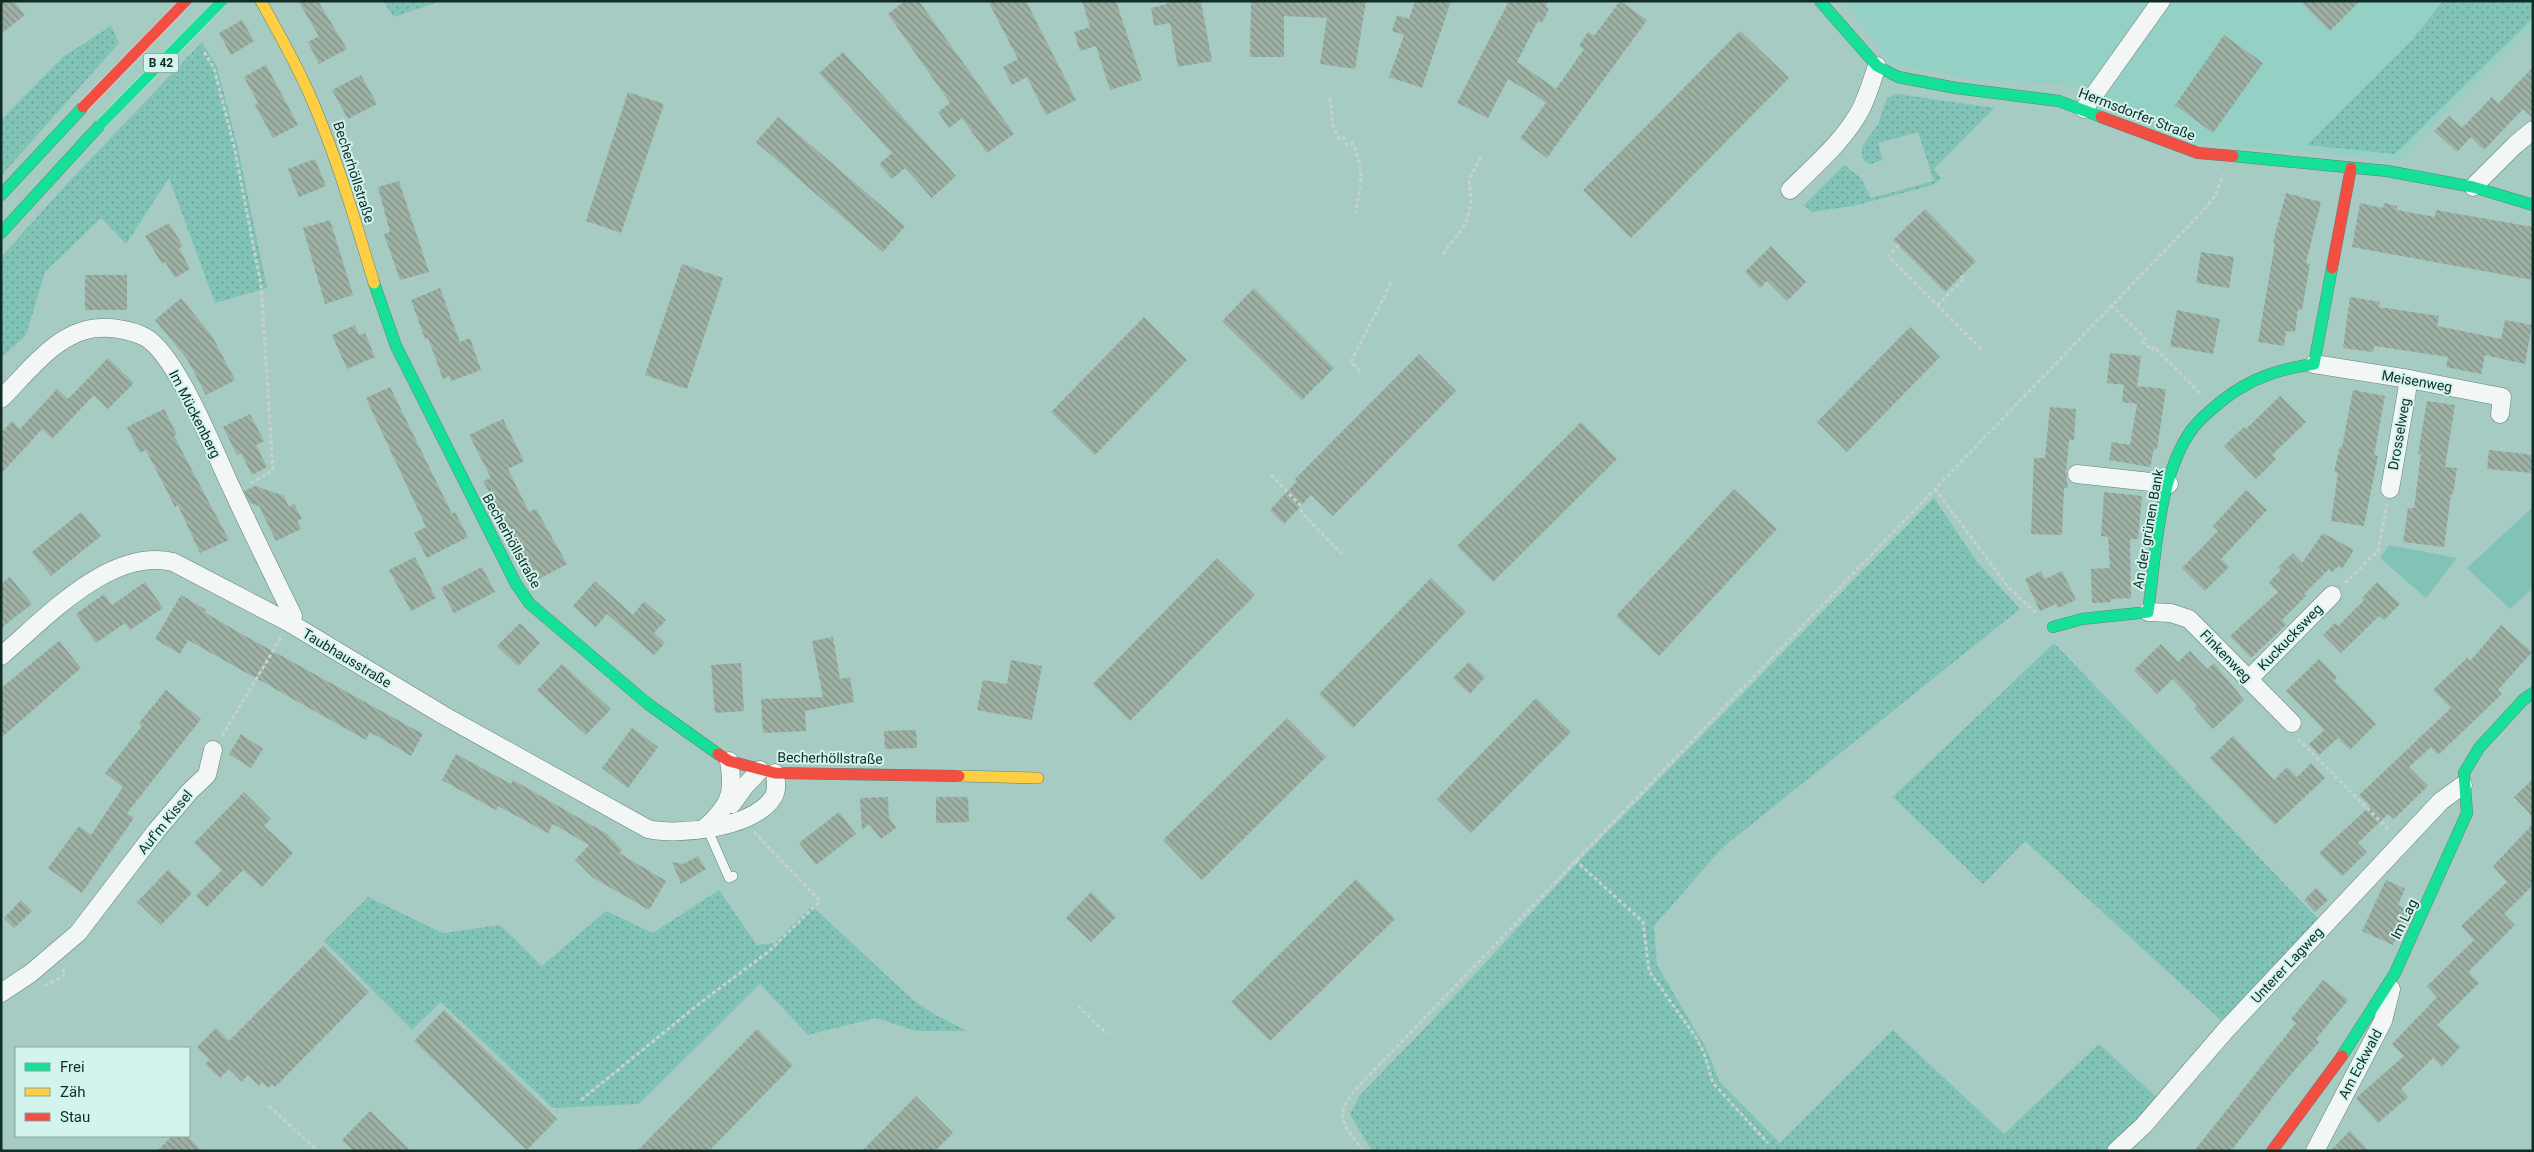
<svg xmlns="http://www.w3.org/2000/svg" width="2534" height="1152" font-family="Roboto,sans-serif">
<defs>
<pattern id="grass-dots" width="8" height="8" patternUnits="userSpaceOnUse" patternTransform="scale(1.25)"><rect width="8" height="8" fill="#81c3b6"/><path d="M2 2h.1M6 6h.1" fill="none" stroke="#689f94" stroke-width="1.8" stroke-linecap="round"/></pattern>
<pattern id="building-back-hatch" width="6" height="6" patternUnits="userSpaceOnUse" patternTransform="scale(1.25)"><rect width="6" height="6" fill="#9eb1a4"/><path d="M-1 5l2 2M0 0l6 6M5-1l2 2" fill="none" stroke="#7f9086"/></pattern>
</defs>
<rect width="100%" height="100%" fill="#a6cbc3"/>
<polygon fill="#95d0c4" points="1843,1 2533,1 2533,24 2399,160 2200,143 2140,119 2070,85 1968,78 1891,63"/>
<g fill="url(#grass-dots)">
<polygon points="383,1 441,1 394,17"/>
<polygon points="2443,1 2533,1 2533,18 2395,154 2307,145 2412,40"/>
<polygon points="111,26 119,43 1,176 1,120 63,57"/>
<polygon points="202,42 217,67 237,144 267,288 215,303 169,178 126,244 101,218 45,272 26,335 1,358 1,257 66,185"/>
<polygon points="1897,94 1994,108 1934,169 1941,178 1933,185 1853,206 1812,212 1804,205 1844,165 1861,178 1871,198 1934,181 1918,132 1878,143 1883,160 1871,164 1865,162 1862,156 1862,147 1878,124 1887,98"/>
<polygon points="1934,498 1977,562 2020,609 1722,848 1654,926 1657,965 1707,1050 1719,1081 1780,1143 1893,1030 2004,1134 2099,1044 2156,1097 2143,1113 2104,1151 1372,1151 1350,1114 1360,1095 1429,1024 1581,859"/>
<polygon points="2054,643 2319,920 2223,1022 2025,841 1983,884 1893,797"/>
<polygon points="719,890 757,945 774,943 812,906 913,1000 934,1014 967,1031 916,1031 876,1018 808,1035 760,984 639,1104 553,1108 441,1002 412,1030 324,941 368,897 443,933 500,925 542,966 606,911 653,933"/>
</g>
<g fill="#81c3b6">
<polygon points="2533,507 2533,588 2510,609 2467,568"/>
<polygon points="2389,545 2457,558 2426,598 2380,558"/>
</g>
<g fill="url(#building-back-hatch)">
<polygon points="1,1 14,1 25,15 1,34"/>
<polygon points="298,1 318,1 347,49 319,64 308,42 319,36"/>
<polygon points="905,1 919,1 1014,134 987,153 962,118 949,128 938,112 950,103 888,14"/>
<polygon points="988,1 1026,1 1076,100 1046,115 1027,77 1012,85 1003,67 1018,59"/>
<polygon points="1082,1 1116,1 1142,80 1110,90 1096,46 1080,51 1074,32 1090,27"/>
<polygon points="1166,1 1201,1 1212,61 1178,67 1170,23 1154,26 1151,8 1167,4"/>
<polygon points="1251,1 1366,1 1355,69 1320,64 1327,18 1284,16 1284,57 1250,57"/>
<polygon points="1415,1 1451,1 1422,88 1389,77 1404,35 1392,31 1397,15 1409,19"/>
<polygon points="1509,1 1548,1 1546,7 1549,9 1542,23 1538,21 1517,62 1556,89 1584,49 1579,46 1588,32 1594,36 1620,1 1647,20 1547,158 1520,138 1546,103 1534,94 1508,79 1488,118 1457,103"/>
<polygon points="2300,1 2360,1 2330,31"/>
<polygon points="242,20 254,41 231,55 219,33"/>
<polygon points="1740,31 1789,78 1631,238 1583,190"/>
<polygon points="2224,35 2263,63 2213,133 2175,105"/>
<polygon points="843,52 956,176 932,198 905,168 892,179 879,164 892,153 819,73"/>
<polygon points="266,65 298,125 273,138 255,105 258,103 244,77"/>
<polygon points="2533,67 2533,118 2523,109 2484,150 2471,137 2457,152 2434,131 2449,116 2462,128 2492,97 2498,104"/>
<polygon points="361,75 377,104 348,119 332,90"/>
<polygon points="628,92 664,104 621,233 586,221"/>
<polygon points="778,117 905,226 883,252 756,142"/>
<polygon points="315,159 326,186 299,197 288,169"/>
<polygon points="399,181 429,272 400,280 384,234 390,232 378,187"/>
<polygon points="2286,193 2321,202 2306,263 2310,264 2302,310 2298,309 2295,332 2286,331 2284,346 2258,342 2275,243 2273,242"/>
<polygon points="2360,203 2383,208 2384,203 2397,206 2397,210 2435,217 2436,210 2533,227 2533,280 2352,247"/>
<polygon points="1925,209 1976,261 1945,292 1893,240"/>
<polygon points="330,220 353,295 325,304 303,228"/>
<polygon points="169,223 183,246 179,248 190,269 175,278 165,262 162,264 145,236"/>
<polygon points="1771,246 1806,282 1787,301 1767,281 1760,288 1745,272"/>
<polygon points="2201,252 2234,257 2229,288 2196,283"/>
<polygon points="682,264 723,278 687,389 645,375"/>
<rect x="85" y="275" width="42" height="35"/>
<polygon points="440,288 460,342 470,338 481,370 451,381 450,376 443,379 428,338 425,339 411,300"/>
<polygon points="1254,288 1334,368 1302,400 1222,321"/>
<polygon points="2350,297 2380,302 2379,307 2439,316 2437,326 2501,339 2505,320 2532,325 2525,364 2485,355 2481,374 2446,367 2448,357 2374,346 2373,352 2343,348"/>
<polygon points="181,298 212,336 235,380 206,395 187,359 155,320"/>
<polygon points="2177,310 2220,319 2213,354 2170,346"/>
<polygon points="1144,317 1187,360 1095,455 1051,412"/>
<polygon points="355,325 359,335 365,333 375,357 347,369 332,335"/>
<polygon points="1910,327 1940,357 1847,452 1817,422"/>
<polygon points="2110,353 2141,356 2137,386 2166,389 2157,449 2154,449 2150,467 2109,460 2112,442 2130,445 2137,404 2122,402 2124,385 2107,383"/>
<polygon points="1419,354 1456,391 1333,516 1311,495 1284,524 1270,510 1297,481 1295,479"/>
<polygon points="108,358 134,383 108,409 94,395 52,439 42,429 1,474 1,433 12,421 20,429 57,389 68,399"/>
<polygon points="390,387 452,514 455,512 468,537 427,558 414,533 426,527 366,398"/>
<polygon points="2353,390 2385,396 2374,455 2378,456 2364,526 2331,521 2338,473 2334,472 2340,447 2342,447"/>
<polygon points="2280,396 2306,422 2272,455 2276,459 2256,479 2224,446 2244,427 2246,429"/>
<polygon points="2427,401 2455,405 2445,467 2457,468 2453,494 2451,494 2444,547 2403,542 2408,508 2414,508 2421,454 2418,454"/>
<polygon points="2050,407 2076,409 2074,440 2069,440 2066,473 2068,488 2064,488 2062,535 2031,534 2034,458 2045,458"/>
<polygon points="164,409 177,435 174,436 229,540 200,553 178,505 175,507 146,450 140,453 127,427"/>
<polygon points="250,414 264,441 256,445 267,467 252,475 241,453 237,455 223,427"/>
<polygon points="503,419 524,461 508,469 529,512 536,509 567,564 537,580 483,481 491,478 469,435"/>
<polygon points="1581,422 1617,459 1493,582 1457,546"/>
<polygon points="2489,450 2533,455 2533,473 2487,469"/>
<polygon points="255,486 284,496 289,507 294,504 302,519 297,521 301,529 276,541 259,506 250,503 244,491"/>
<polygon points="1734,489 1777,529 1659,656 1616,616"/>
<polygon points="2246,490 2267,510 2221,559 2229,567 2205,591 2182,568 2218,531 2213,526"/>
<polygon points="2104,492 2142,496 2138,539 2130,539 2131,598 2111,599 2111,602 2092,603 2091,569 2110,568 2108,537 2101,536"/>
<polygon points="81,512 101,536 51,576 32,552"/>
<polygon points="2323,533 2354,550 2342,569 2339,566 2332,572 2329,569 2304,594 2306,596 2282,620 2286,625 2251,658 2230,636 2278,592 2269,582 2281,570 2278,567 2293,553 2302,563"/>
<polygon points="415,557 436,598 411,611 389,570"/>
<polygon points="1217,558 1255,595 1130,721 1093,684"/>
<polygon points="482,567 495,592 454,613 441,588"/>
<polygon points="2041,571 2045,579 2062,571 2076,600 2058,608 2056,604 2040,611 2025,579"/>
<polygon points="10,577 32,604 1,628 1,584"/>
<polygon points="1431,578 1466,612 1353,728 1319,694"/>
<polygon points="595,581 633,615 644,601 666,620 654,633 665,643 654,655 607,614 596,627 573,606"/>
<polygon points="145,582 163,608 130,630 125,623 96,643 76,614 104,594 112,605"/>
<polygon points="2377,582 2400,604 2384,620 2379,616 2341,653 2323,635 2335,623 2338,626 2364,600 2362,598"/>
<polygon points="181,595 206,610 204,612 238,632 423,734 411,756 370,732 366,740 188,640 180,654 155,639"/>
<polygon points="520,623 540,643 518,666 497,646"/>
<polygon points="2501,625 2532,652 2498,690 2502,694 2458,736 2438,755 2431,747 2409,767 2428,786 2394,819 2388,814 2358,843 2367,852 2342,876 2319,853 2370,806 2359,795 2451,708 2433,690 2467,658 2470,661"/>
<polygon points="833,637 840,679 850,677 854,702 805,711 806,731 763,733 761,699 823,697 812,641"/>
<polygon points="59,641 81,668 1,738 1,688"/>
<polygon points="2161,644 2178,662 2190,651 2207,669 2214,663 2244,700 2213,729 2194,708 2197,705 2173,679 2157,694 2134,670"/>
<polygon points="2319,659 2337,677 2334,681 2376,724 2350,750 2338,738 2319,755 2309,744 2324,730 2286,691"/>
<polygon points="1011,660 1042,666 1032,720 977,710 983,680 1007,684"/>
<polygon points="1469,662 1485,677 1470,694 1453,678"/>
<polygon points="741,663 744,711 715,713 711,665"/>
<polygon points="562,664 611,709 586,735 537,690"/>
<polygon points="166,690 201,719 127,813 134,818 82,893 48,868 79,826 91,835 123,787 105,773 142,726 139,723"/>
<polygon points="1536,698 1571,732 1471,833 1437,799"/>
<polygon points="1287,718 1326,757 1202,880 1163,840"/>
<polygon points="632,728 658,747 628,788 602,768"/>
<polygon points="916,730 917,748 885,749 884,731"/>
<polygon points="241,734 263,749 251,768 229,754"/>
<polygon points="2233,736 2274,780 2287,767 2297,777 2311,763 2325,778 2275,825 2210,758"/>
<polygon points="456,754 511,784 513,780 607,834 622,850 619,853 666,881 649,910 592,877 575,860 589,845 553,824 548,833 498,806 496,810 442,780"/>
<polygon points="2533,779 2533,817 2514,797"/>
<polygon points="244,792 271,819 264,826 293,853 262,887 243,870 207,907 196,896 222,870 194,843"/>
<polygon points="888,797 889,818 896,828 881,839 869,824 862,830 860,798"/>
<polygon points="936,797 968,797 969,822 936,823"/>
<polygon points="839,812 856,834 816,865 799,843"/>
<polygon points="2533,824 2533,885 2504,914 2515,925 2468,972 2479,983 2437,1025 2460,1047 2442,1067 2433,1058 2401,1089 2408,1097 2378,1123 2356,1098 2404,1056 2392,1044 2437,997 2427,986 2474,940 2461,926 2507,882 2493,866"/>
<polygon points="698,856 706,869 681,884 672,862 683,864"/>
<polygon points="168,870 192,893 161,925 137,902"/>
<polygon points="1356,879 1395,919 1270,1041 1231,1002"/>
<polygon points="2386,880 2405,889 2398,905 2409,911 2393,945 2362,931"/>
<polygon points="2316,888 2328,900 2315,912 2304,900"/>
<polygon points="1091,892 1116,917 1091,942 1066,918"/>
<polygon points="21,900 32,911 14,928 4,918"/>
<polygon points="323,946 369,992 275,1087 272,1084 268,1088 262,1082 259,1086 248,1075 242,1082 229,1069 220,1078 205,1064 210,1060 197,1047 216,1028 229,1041"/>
<polygon points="2323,980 2348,1000 2316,1039 2319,1042 2281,1086 2231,1151 2194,1151 2296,1023 2291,1019"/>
<polygon points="444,1010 557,1119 527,1150 414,1041"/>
<polygon points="757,1029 793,1065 709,1151 637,1151"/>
<polygon points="916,1096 953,1133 935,1151 862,1151"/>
<polygon points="370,1111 411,1151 353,1151 342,1140"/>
<polygon points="2350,1131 2369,1151 2330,1151"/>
<polygon points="172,1136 187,1136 202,1151 157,1151"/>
</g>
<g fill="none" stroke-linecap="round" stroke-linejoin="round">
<defs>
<polyline id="lane" points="707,828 729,878 733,876"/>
<g id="street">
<polyline points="2084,109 2161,1"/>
<polyline points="2473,187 2515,145 2533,130"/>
<path d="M 1790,190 C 1815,165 1844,141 1861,109 C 1868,95 1872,80 1877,66"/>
<polyline points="2314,364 2409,379 2502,397 2500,414"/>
<path d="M 1,399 C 28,372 59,329 100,328 C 114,327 133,331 145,337 C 177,355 214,451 231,487 C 251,530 272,573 293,616 L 290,623"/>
<polyline points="2077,474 2169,484"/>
<polyline points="2390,489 2409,379"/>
<polyline points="2148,612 2171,613 2189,619 2292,723"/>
<path d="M 1,656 C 46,618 110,547 173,562 L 290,623 L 443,715 L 648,829 C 679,836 751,828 772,799 C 778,792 776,782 775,773"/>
<polyline points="2249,679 2332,595"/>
<polyline points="732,804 745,786 760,770"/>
<path d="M 705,828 C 729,806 735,794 729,761"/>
<polyline points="1,993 31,973 78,933 156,831 190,791 207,775 213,750"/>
<polyline points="2116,1151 2143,1126 2224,1032 2441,801 2463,785"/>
<polyline points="2315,1151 2383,1021 2391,989"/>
</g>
<g id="fast">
<polyline points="1820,1 1877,66 1898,77 1956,88 2059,101 2101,117"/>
<polyline points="2233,156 2387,171 2473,187 2533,205"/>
<polyline points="1,195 83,107"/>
<polyline points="1,233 100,125"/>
<polyline points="374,283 396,346 516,584 530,604 648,704 718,754"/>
<path d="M 2053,627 L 2082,619 L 2148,612 C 2156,556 2158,474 2193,428 C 2201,418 2213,408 2223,400 C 2251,378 2279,369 2314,364 L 2332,268"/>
<polyline points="2342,1056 2395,973 2467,813 2464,773 2479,748 2523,700 2533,693"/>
</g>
<g id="slow">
<path d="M 261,1 C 282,39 303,76 319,117 C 341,171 357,227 374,283"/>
<polyline points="959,776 1038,778"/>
</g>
<g id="jam">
<polyline points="2101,117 2198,153 2233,156"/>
<polyline points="2332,268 2351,168"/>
<polyline points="718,754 729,761 775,773 959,776"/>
<polyline points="2272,1151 2342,1056"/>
</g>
</defs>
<use href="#lane" stroke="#60807a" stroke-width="10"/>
<use href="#street" stroke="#60807a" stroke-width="19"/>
<use href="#fast" stroke="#60807a" stroke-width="12"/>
<use href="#slow" stroke="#60807a" stroke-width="12"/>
<use href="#jam" stroke="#60807a" stroke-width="12"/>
<g stroke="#c5d1ce" stroke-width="3" stroke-dasharray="4 2.5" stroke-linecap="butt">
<polyline points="204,52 214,68 234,146 261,285 273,470 250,484"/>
<path d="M 1330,98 L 1333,125 L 1339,139 L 1344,138 L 1347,145 L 1352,143 C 1365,168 1361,187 1355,213"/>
<polyline points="1899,245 1888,256 1982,350"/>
<polyline points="1443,254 1466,223 1471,202 1469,180 1482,155"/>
<polyline points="1937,305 1964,279 1961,276"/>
<polyline points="2111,305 2146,339 2143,342 2152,350 2154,347 2200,393"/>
<polyline points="1360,371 1351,362 1392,281"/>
<polyline points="1271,475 1300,505 1302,513 1342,554"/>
<polyline points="1935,489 2009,588 2037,614"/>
<polyline points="2345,583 2378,551 2387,504"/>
<polyline points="222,736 282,636"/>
<polyline points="2298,739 2389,830"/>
<polyline points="1575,860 1643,922 1649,971 1697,1039 1704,1053 1713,1083 1768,1143"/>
<polyline points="45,986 62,977 65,973 63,969"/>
<polyline points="1078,1006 1107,1034"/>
<polyline points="581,1100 700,1003 768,952 820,901 754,832"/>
<polyline points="269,1106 318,1151"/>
<polyline points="1227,1150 1228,1151"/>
<path d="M 1363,1151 C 1344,1124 1332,1119 1355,1090 L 2204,210 L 2215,196 L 2223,175"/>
</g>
<use href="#lane" stroke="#f2f7f6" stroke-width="9"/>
<use href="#street" stroke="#f2f7f6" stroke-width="18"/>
<use href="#fast" stroke="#16e098" stroke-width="11"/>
<use href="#slow" stroke="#ffcf43" stroke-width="11"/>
<use href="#jam" stroke="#f24e42" stroke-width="11"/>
<defs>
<polyline id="fast-bridge" points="100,125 222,1"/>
<polyline id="jam-bridge" points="83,107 186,1"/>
</defs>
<use href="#fast-bridge" stroke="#d7e8e4" stroke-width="12" stroke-linecap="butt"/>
<use href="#jam-bridge" stroke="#d7e8e4" stroke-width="12" stroke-linecap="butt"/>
<use href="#fast-bridge" stroke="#16e098" stroke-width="11"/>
<use href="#jam-bridge" stroke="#f24e42" stroke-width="11"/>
</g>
<g text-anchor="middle" stroke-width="4" stroke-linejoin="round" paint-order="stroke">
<rect fill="#d3f4ec" stroke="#4a6862" stroke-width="1" x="143.5" y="53.5" width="35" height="19" rx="4"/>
<g font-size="12" font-weight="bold" fill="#102c27">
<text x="161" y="67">B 42</text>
</g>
<g font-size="14" fill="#102c27" stroke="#d3f4ec">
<text transform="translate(2137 114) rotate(21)" y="5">Hermsdorfer Straße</text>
<text transform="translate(354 172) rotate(72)" y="5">Becherhöllstraße</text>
<text transform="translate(2417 381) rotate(10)" y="5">Meisenweg</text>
<text transform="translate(195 414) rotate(63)" y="5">Im Mückenberg</text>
<text transform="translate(2399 434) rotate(-80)" y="5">Drosselweg</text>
<text transform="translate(2148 529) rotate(-80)" y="5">An der grünen Bank</text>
<text transform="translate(512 541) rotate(61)" y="5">Becherhöllstraße</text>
<text transform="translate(2290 637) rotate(-46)" y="5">Kuckucksweg</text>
<text transform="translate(2226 656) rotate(46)" y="5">Finkenweg</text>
<text transform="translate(347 658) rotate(31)" y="5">Taubhausstraße</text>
<text transform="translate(830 758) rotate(1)" y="5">Becherhöllstraße</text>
<text transform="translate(165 822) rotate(-51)" y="5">Auf'm Kissel</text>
<text transform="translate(2404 919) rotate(-64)" y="5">Im Lag</text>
<text transform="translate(2287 965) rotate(-47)" y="5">Unterer Lagweg</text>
<text transform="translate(2360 1064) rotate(-62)" y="5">Am Eckwald</text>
</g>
</g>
<rect width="2534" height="1152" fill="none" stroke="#102c27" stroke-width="5"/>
<rect x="15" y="1047" width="175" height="90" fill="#d3f4ec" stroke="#85a49d"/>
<rect x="25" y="1063" width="25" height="8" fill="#16e098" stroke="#85a49d"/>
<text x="60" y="1072" font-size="15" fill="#102c27">Frei</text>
<rect x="25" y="1088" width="25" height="8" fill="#ffcf43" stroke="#85a49d"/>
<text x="60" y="1097" font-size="15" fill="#102c27">Zäh</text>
<rect x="25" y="1113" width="25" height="8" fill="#f24e42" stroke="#85a49d"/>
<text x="60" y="1122" font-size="15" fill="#102c27">Stau</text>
</svg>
